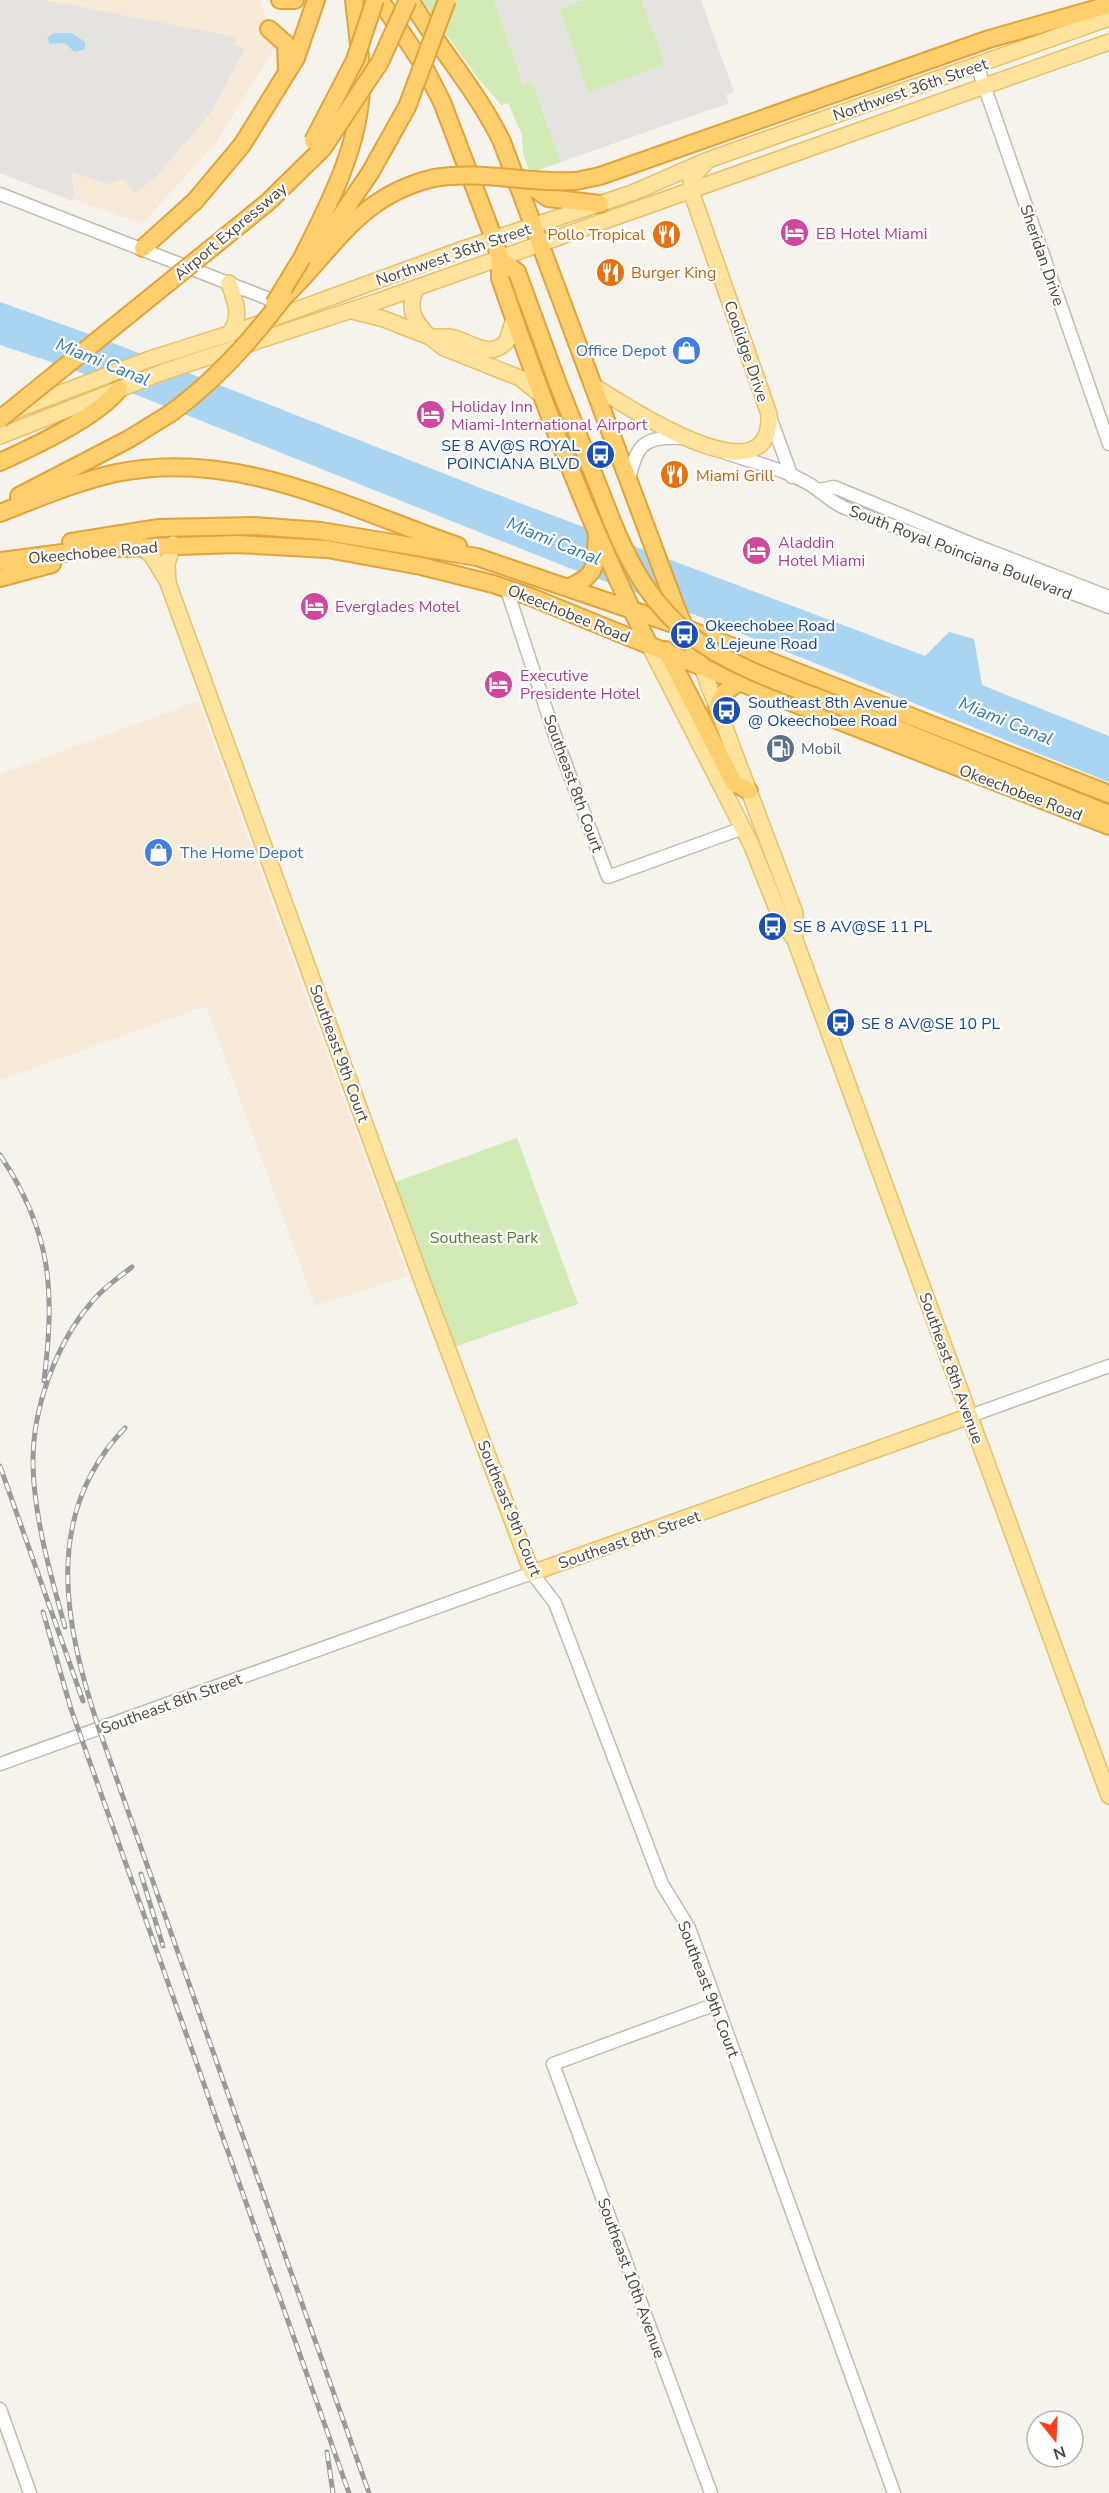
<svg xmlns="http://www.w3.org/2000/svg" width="1109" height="2493" font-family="'Nunito Sans',sans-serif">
<rect width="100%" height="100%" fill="#f6f3ec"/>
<g fill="#f7ead8">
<polygon points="0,0 260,0 276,46 215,144 142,224 0,173"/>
<polygon points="198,701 408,1276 315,1306 206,1006 0,1080 0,774"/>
</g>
<g fill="#d2eab5">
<polygon points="421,0 494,0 523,84 532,81 561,162 530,173 523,154 522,135 508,103 501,105 478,78"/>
<polygon points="583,0 642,0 665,65 588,93 559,9"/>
<polygon points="517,1138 578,1304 454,1347 395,1182"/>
</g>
<g fill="#e5e3e0">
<polygon points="0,0 43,0 236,37 235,45 245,49 211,112 156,177 135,193 123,179 108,184 71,172 74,193 72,201 0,173"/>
<polygon points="494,0 583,0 559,9 588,93 665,65 642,0 701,0 734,92 726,95 729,103 561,162 532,81 523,84"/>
</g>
<g fill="#a9d4f2">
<polygon points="53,33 72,33 85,42 85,49 75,52 64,43 50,44 47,38"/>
<polygon points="0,302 103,339 483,489 925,656 949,632 974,639 982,685 1109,736 1109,782 698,616 564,566 69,368 0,345"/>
</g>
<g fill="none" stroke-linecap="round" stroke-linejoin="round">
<defs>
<g id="minor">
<polyline points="977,65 1109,444"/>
<polyline points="0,194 282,304"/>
<polyline points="769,414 792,477"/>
<path d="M 726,453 C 755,463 793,471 818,490 C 828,497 833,503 845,508 L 1109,607"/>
<path d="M 629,481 C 636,444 644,436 683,438"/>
<polyline points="819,490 834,487 972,544 1109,597"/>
<polyline points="506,587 554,733 608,877 743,828"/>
<polyline points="970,1416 1109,1366"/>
<polyline points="0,1764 532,1573 555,1603 662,1884 689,1928 894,2493"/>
<polyline points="0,2409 30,2493"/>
<polyline points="711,2493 553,2064 716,2004"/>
</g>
<g id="major">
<path d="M 229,283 C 235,302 243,316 229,334"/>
<path d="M 416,288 C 407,308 413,320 428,335"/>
<polyline points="352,311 384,319 430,337 444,348 520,378 541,395"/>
<path d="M 430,337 C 436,337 443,337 449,337 C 470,340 489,361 507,341 L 514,319"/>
<path d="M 592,385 C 624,404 773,506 769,414 L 691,191 L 691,179 L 706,162"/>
<polyline points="11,412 150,359 244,329 466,248 632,193 708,160 1109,18"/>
<polyline points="0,436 163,372 376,302 1109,42"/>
<polyline points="173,544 167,564 168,583 421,1278 532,1573 970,1416"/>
<polyline points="141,547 152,556 168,582"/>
<polyline points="649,645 751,844 781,919 795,940 1109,1796"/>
<polyline points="702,667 795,913 795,940"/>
</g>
<g id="highway">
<polyline points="280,0 295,0"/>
<path d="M 380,0 L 422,63 L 442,102 L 494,239 L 500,259 L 500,278 C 543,403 590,527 649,645"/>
<path d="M 410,0 C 439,49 477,90 502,142 L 677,610 L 702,667"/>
<polyline points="269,29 286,44 287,70"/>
<polyline points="516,176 548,198 600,204"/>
<polyline points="576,181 600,176 989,39 1109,5"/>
<polyline points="225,237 268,202 323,148"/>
<polyline points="143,248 195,201 242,145 296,58 316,0"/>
<path d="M 302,258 C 328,206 359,148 361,88 C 362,59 357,29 354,0"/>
<polyline points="500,259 517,272 556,379 608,511"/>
<polyline points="310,261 370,173 407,107"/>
<path d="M 284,297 C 336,247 358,196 434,178"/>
<path d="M 0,462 C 33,447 98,417 119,389"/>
<polyline points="19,496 129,439 171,413"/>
<path d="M 0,513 C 38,498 76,482 116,473 C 236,448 348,508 458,546"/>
<polyline points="71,542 159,528 254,526 321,531 477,557 685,628 1109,794"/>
<polyline points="0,561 93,549 236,544 327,549 421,566 493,584 531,597 739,682 1109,826"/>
<polyline points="0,578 52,564"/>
<path d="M 570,587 C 600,573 594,565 597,536"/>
<polyline points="666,650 734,783 749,791"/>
<polyline points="717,707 724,693 739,682"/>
<polyline points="845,708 1109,814"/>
</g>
</defs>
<use href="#minor" stroke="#c2bbae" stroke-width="15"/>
<use href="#major" stroke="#e6c16a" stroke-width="18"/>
<use href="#highway" stroke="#e0a43c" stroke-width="20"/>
<use href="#minor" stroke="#fff" stroke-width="12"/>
<use href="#major" stroke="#ffe39c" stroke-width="15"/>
<use href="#highway" stroke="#ffcf6e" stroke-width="16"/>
<defs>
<g id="rail">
<path d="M 0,1155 C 52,1232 55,1291 44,1381"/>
<path d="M 125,1428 C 41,1515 65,1626 99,1729 L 369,2493"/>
<polyline points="0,1466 83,1701"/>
<polyline points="43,1612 71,1709 349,2493"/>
<path d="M 65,1627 C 51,1577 34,1517 33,1465 C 32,1410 55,1345 91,1303 C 102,1289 118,1278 132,1267"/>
<polyline points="141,1874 163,1946"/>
<polyline points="327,2452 333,2493"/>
</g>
</defs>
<use href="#rail" stroke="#9a9a9a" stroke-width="5"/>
<use href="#rail" stroke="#fff" stroke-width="3" stroke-dasharray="9" stroke-linecap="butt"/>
<defs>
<g id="highway-bridge">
<polyline points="407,107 447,0"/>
<polyline points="313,141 355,60 375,0"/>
<polyline points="323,148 380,62 408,0"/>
<path d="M 434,178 C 481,170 529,184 576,181"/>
<polyline points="274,304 302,258"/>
<path d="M 171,413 C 216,380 251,341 284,297"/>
<polyline points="0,419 225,237"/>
<path d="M 608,511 C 659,645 721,660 845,708"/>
</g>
</defs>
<use href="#highway-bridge" stroke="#e0a43c" stroke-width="20" stroke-linecap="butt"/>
<use href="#highway-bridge" stroke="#ffcf6e" stroke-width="16"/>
</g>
<defs>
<symbol id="hotel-disc" viewBox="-11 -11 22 22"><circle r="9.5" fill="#d1479c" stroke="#fff"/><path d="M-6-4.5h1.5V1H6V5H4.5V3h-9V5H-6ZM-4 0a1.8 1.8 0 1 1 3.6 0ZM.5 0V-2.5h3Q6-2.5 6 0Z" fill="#fff"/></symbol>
<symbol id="restaurant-disc" viewBox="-11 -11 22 22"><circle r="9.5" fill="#e8710a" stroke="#fff"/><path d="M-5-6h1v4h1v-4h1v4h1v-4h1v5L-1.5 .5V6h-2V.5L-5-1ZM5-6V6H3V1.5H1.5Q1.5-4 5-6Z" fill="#fff"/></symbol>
<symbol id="shop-disc" viewBox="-11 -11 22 22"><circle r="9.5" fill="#3f7fe0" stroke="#fff"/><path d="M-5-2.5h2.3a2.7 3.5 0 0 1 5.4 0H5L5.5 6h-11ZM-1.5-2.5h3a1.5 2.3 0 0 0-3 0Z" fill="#fff"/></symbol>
<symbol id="bus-disc" viewBox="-11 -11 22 22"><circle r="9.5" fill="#1a4fb4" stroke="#fff"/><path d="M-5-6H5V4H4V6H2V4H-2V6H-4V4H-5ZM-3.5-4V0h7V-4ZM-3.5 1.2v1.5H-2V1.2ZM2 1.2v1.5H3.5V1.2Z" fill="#fff"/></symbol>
<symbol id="fuel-disc" viewBox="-11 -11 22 22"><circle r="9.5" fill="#5c6f8a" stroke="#fff"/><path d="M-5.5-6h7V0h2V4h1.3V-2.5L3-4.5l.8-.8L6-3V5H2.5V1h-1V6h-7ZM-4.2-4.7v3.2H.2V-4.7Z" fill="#fff"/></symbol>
</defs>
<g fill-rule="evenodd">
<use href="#hotel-disc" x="778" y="216" width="33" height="33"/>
<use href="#restaurant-disc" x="650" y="218" width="33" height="33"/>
<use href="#restaurant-disc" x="594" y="256" width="33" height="33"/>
<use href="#shop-disc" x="670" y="334" width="33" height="33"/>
<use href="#hotel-disc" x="414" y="398" width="33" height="33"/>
<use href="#bus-disc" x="584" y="438" width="33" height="33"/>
<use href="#restaurant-disc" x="658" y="458" width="33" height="33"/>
<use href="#hotel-disc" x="740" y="534" width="33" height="33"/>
<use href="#hotel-disc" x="298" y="590" width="33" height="33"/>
<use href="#bus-disc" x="668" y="618" width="33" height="33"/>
<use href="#hotel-disc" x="482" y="668" width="33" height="33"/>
<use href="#bus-disc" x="710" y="694" width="33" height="33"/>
<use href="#fuel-disc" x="764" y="732" width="33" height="33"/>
<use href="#shop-disc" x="142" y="836" width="33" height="33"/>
<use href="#bus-disc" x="756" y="910" width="33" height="33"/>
<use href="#bus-disc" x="824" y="1006" width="33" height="33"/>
</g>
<g text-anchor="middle" stroke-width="4.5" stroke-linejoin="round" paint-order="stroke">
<g font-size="16" fill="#4b4439" stroke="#fff">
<text transform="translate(910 89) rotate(-19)" y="6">Northwest 36th Street</text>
<text transform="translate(230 231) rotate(-40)" y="6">Airport Expressway</text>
<text transform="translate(453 254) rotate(-19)" y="6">Northwest 36th Street</text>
<text transform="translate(1043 255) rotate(71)" y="6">Sheridan Drive</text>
<text transform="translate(747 351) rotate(71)" y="6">Coolidge Drive</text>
<text transform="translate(93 552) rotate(-5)" y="6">Okeechobee Road</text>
<text transform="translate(961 552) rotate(21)" y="6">South Royal Poinciana Boulevard</text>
<text transform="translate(569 613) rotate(22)" y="6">Okeechobee Road</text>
<text transform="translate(574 783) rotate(70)" y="6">Southeast 8th Court</text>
<text transform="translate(1021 792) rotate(21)" y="6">Okeechobee Road</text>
<text transform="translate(340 1053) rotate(70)" y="6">Southeast 9th Court</text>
<text transform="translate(952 1368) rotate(70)" y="6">Southeast 8th Avenue</text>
<text transform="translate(510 1508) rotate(68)" y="6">Southeast 9th Court</text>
<text transform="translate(629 1539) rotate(-19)" y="6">Southeast 8th Street</text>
<text transform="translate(171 1703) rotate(-20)" y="6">Southeast 8th Street</text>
<text transform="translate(709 1989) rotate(69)" y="6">Southeast 9th Court</text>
<text transform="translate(632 2278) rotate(70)" y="6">Southeast 10th Avenue</text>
</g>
<g font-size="16" fill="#b23c85" stroke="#fff" text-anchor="start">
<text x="816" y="239">EB Hotel Miami</text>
<text x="451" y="412">Holiday Inn<tspan x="451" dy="18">Miami-International Airport</tspan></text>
<text x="778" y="548">Aladdin<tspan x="778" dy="18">Hotel Miami</tspan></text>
<text x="335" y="612">Everglades Motel</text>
<text x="520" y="681">Executive<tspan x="520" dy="18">Presidente Hotel</tspan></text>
</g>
<g font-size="16" fill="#c56008" stroke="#fff" text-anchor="start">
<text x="645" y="240" text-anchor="end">Pollo Tropical</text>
<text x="631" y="278">Burger King</text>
<text x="696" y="481">Miami Grill</text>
</g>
<g font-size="16" fill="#366cbe" stroke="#fff" text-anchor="end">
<text x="666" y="356">Office Depot</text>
<text x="180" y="858" text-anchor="start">The Home Depot</text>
</g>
<g font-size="16" fill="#164399" stroke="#fff" text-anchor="start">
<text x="580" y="451" text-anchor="end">SE 8 AV@S ROYAL<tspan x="580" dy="18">POINCIANA BLVD</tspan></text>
<text x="705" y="631">Okeechobee Road<tspan x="705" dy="18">&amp; Lejeune Road</tspan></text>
<text x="748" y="708">Southeast 8th Avenue<tspan x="748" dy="18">@ Okeechobee Road</tspan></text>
<text x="793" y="932">SE 8 AV@SE 11 PL</text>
<text x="861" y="1029">SE 8 AV@SE 10 PL</text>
</g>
<g font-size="16" fill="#4e5e75" stroke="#fff" text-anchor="start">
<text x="801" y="754">Mobil</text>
</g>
<g font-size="16" fill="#4a7f2a" stroke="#fff">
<text x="484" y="1243">Southeast Park</text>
</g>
<g font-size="18" font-style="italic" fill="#2e7ab2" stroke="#fff">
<text transform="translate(103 362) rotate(22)" y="6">Miami Canal</text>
<text transform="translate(554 541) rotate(22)" y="6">Miami Canal</text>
<text transform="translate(1006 721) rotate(22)" y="6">Miami Canal</text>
</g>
</g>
<g transform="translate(1055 2439) rotate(162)"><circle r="28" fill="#ffffff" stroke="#b7b4b0" stroke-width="1.5"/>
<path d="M0-4.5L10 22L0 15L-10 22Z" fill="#fc3f1d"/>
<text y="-9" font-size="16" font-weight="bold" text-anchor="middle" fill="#4b4439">N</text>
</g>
</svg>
